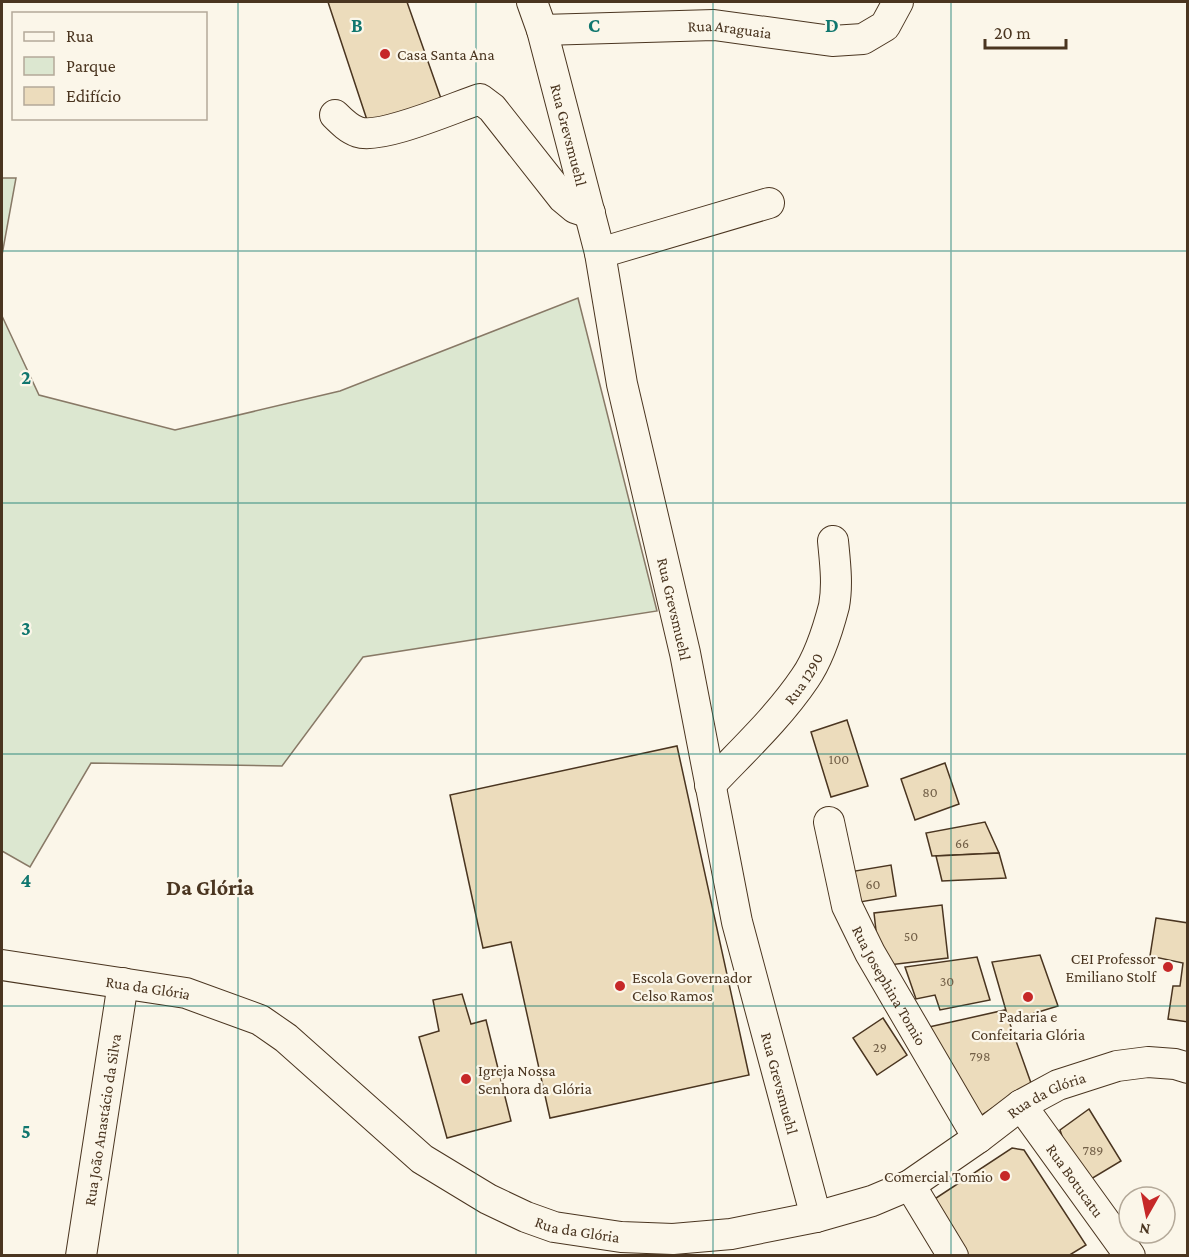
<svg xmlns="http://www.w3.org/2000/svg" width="1189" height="1257" font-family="'Crimson Pro',serif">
<rect width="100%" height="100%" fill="#fbf6e9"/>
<g fill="#dce7d0" stroke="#887966" stroke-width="1.5">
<polygon points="2,178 16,178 2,255"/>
<polygon points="578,298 657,611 363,657 282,766 91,763 30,867 2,851 2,316 39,395 175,430 340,391"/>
</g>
<g fill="#ecdcbc" stroke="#4a3520" stroke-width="1.5">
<polygon points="328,2 407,2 444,107 370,129"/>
<polygon points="847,720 868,786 831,797 811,732"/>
<polygon points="677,746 749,1075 550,1118 511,942 483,948 450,795"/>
<polygon points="945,763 959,804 915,820 901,779"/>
<polygon points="985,822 999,853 932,856 926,833"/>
<polygon points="999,853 1006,878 942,881 936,856"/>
<polygon points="891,865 896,896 854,903 849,872"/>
<polygon points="942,905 948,958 880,966 874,913"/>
<polygon points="1156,918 1188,923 1188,1022 1168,1019 1173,986 1180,986 1183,963 1150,956"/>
<polygon points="1040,955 1058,1006 1009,1021 992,962"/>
<polygon points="977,957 990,1000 940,1010 935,995 916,999 905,967"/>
<polygon points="462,994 471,1024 486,1020 511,1121 447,1138 419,1037 439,1031 433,1000"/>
<polygon points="1005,1010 1031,1083 979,1117 920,1029"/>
<polygon points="883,1018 907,1055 877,1075 853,1038"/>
<polygon points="1089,1109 1121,1161 1091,1179 1063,1139 1060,1130"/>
<polygon points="1012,1148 1024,1150 1086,1245 1068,1256 966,1256 930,1202"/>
</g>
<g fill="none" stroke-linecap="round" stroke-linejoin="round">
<defs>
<g id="minor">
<path id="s1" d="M 532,2 L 542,30 L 600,253 L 622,384 L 685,653 L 737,922 L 816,1217"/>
<path id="s2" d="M 542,30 L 714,25 L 832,41 L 863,39 L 885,26 L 898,2"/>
<path d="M 335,115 C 342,122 349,129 358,132 C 381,140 455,107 480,99 L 492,108 L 563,198 L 575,208 L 590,213"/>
<polyline points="600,253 769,203"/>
<path id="s3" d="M 710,785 C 742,751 778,718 805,678 C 819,658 828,629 834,606 C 838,585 835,562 833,541"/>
<path id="s4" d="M 829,822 L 847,906 L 870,953 L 978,1138"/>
<path id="s5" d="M 2,965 L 186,993 L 260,1020 L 286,1038 L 422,1159 L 488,1199 L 526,1217 L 554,1227 L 621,1237 L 673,1239 L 731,1234 L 816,1217 L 872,1201 L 910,1185 L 978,1138 L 1021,1105 L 1058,1085 L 1117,1066 L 1148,1062 L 1175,1064 L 1188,1068"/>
<path id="s6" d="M 1021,1105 L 1130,1256"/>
<polyline points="910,1185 953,1256"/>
<path id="s7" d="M 81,1256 L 123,983"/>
</g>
</defs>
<use href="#minor" stroke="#4a3520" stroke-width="32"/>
<use href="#minor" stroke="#fbf6e9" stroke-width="30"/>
</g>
<path fill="none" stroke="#0f766e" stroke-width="1.5" stroke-opacity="0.55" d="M 238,2 L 238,1256M 476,2 L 476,1256M 713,2 L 713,1256M 951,2 L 951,1256M 2,251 L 1188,251M 2,503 L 1188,503M 2,754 L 1188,754M 2,1006 L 1188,1006"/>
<g fill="#c62828" stroke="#fbf6e9" stroke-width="2">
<circle cx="385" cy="54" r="6"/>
<circle cx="1168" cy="967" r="6"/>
<circle cx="620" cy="986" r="6"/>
<circle cx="1028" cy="997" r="6"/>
<circle cx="466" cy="1079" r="6"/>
<circle cx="1005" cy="1176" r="6"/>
</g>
<g text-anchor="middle" stroke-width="4.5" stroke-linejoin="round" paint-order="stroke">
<g font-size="14" fill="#725f47">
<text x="839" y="764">100</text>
<text x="930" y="797">80</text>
<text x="962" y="848">66</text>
<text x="873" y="889">60</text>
<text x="911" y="941">50</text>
<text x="947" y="986">30</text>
<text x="880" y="1052">29</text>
<text x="980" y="1061">798</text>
<text x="1093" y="1155">789</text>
</g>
<g font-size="16" fill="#4a3520" stroke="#fbf6e9">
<text dy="6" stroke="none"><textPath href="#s2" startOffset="188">Rua Araguaia</textPath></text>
<text dy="6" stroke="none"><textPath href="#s1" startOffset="138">Rua Grevsmuehl</textPath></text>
<text dy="6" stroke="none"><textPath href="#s1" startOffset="624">Rua Grevsmuehl</textPath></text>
<text dy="6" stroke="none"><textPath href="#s3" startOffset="142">Rua 1290</textPath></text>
<text dy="6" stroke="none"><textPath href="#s4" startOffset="176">Rua Josephina Tomio</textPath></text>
<text dy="6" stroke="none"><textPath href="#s5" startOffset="148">Rua da Glória</textPath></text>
<text dy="6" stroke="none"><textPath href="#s1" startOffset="1110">Rua Grevsmuehl</textPath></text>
<text dy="6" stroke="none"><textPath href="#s5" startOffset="1156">Rua da Glória</textPath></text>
<text dy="6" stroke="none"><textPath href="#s7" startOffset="138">Rua João Anastácio da Silva</textPath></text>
<text dy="6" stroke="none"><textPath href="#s6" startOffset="93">Rua Botucatu</textPath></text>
<text dy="6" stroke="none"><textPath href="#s5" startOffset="651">Rua da Glória</textPath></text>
</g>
<g font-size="16" fill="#4a3520" stroke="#fbf6e9" text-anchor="start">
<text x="397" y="60">Casa Santa Ana</text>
<text x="1156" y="964" text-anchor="end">CEI Professor<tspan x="1156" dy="18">Emiliano Stolf</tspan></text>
<text x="632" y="983">Escola Governador<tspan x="632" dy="18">Celso Ramos</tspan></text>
<text x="1028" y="1022" text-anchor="middle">Padaria e<tspan x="1028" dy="18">Confeitaria Glória</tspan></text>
<text x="478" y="1076">Igreja Nossa<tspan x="478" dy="18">Senhora da Glória</tspan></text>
<text x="993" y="1182" text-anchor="end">Comercial Tomio</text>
</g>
<g font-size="22" font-weight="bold" fill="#4a3520" stroke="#fbf6e9">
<text x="210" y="895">Da Glória</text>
</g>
</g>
<g font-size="20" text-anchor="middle" font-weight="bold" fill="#0f766e" stroke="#fbf6e9" stroke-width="4.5" stroke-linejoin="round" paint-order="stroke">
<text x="357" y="32">B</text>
<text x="594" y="32">C</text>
<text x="832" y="32">D</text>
<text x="26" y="384">2</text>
<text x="26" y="635">3</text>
<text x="26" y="887">4</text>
<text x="26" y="1138">5</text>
</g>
<rect width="1189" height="1257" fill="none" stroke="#4a3520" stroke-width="6"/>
<rect x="12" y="12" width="195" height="108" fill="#fbf6e9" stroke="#b4a999" stroke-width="1.5"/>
<rect x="24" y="32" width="30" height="9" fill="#fbf6e9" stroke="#b4a999" stroke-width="1.5"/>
<text x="66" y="42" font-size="18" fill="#4a3520">Rua</text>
<rect x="24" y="57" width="30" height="18" fill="#dce7d0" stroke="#b4a999" stroke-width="1.5"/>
<text x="66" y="72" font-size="18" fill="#4a3520">Parque</text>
<rect x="24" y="87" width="30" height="18" fill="#ecdcbc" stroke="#b4a999" stroke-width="1.5"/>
<text x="66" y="102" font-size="18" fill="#4a3520">Edifício</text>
<g transform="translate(1147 1215) rotate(189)"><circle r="28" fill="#fbf6e9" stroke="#b4a999" stroke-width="1.5"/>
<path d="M0-4.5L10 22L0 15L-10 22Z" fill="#c62828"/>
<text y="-9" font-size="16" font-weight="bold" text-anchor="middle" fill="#4a3520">N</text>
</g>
<path d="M985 39v9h81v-9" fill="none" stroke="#4a3520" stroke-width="3"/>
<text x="994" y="39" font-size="18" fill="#4a3520" stroke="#fbf6e9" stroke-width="4.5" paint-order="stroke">20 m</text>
</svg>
